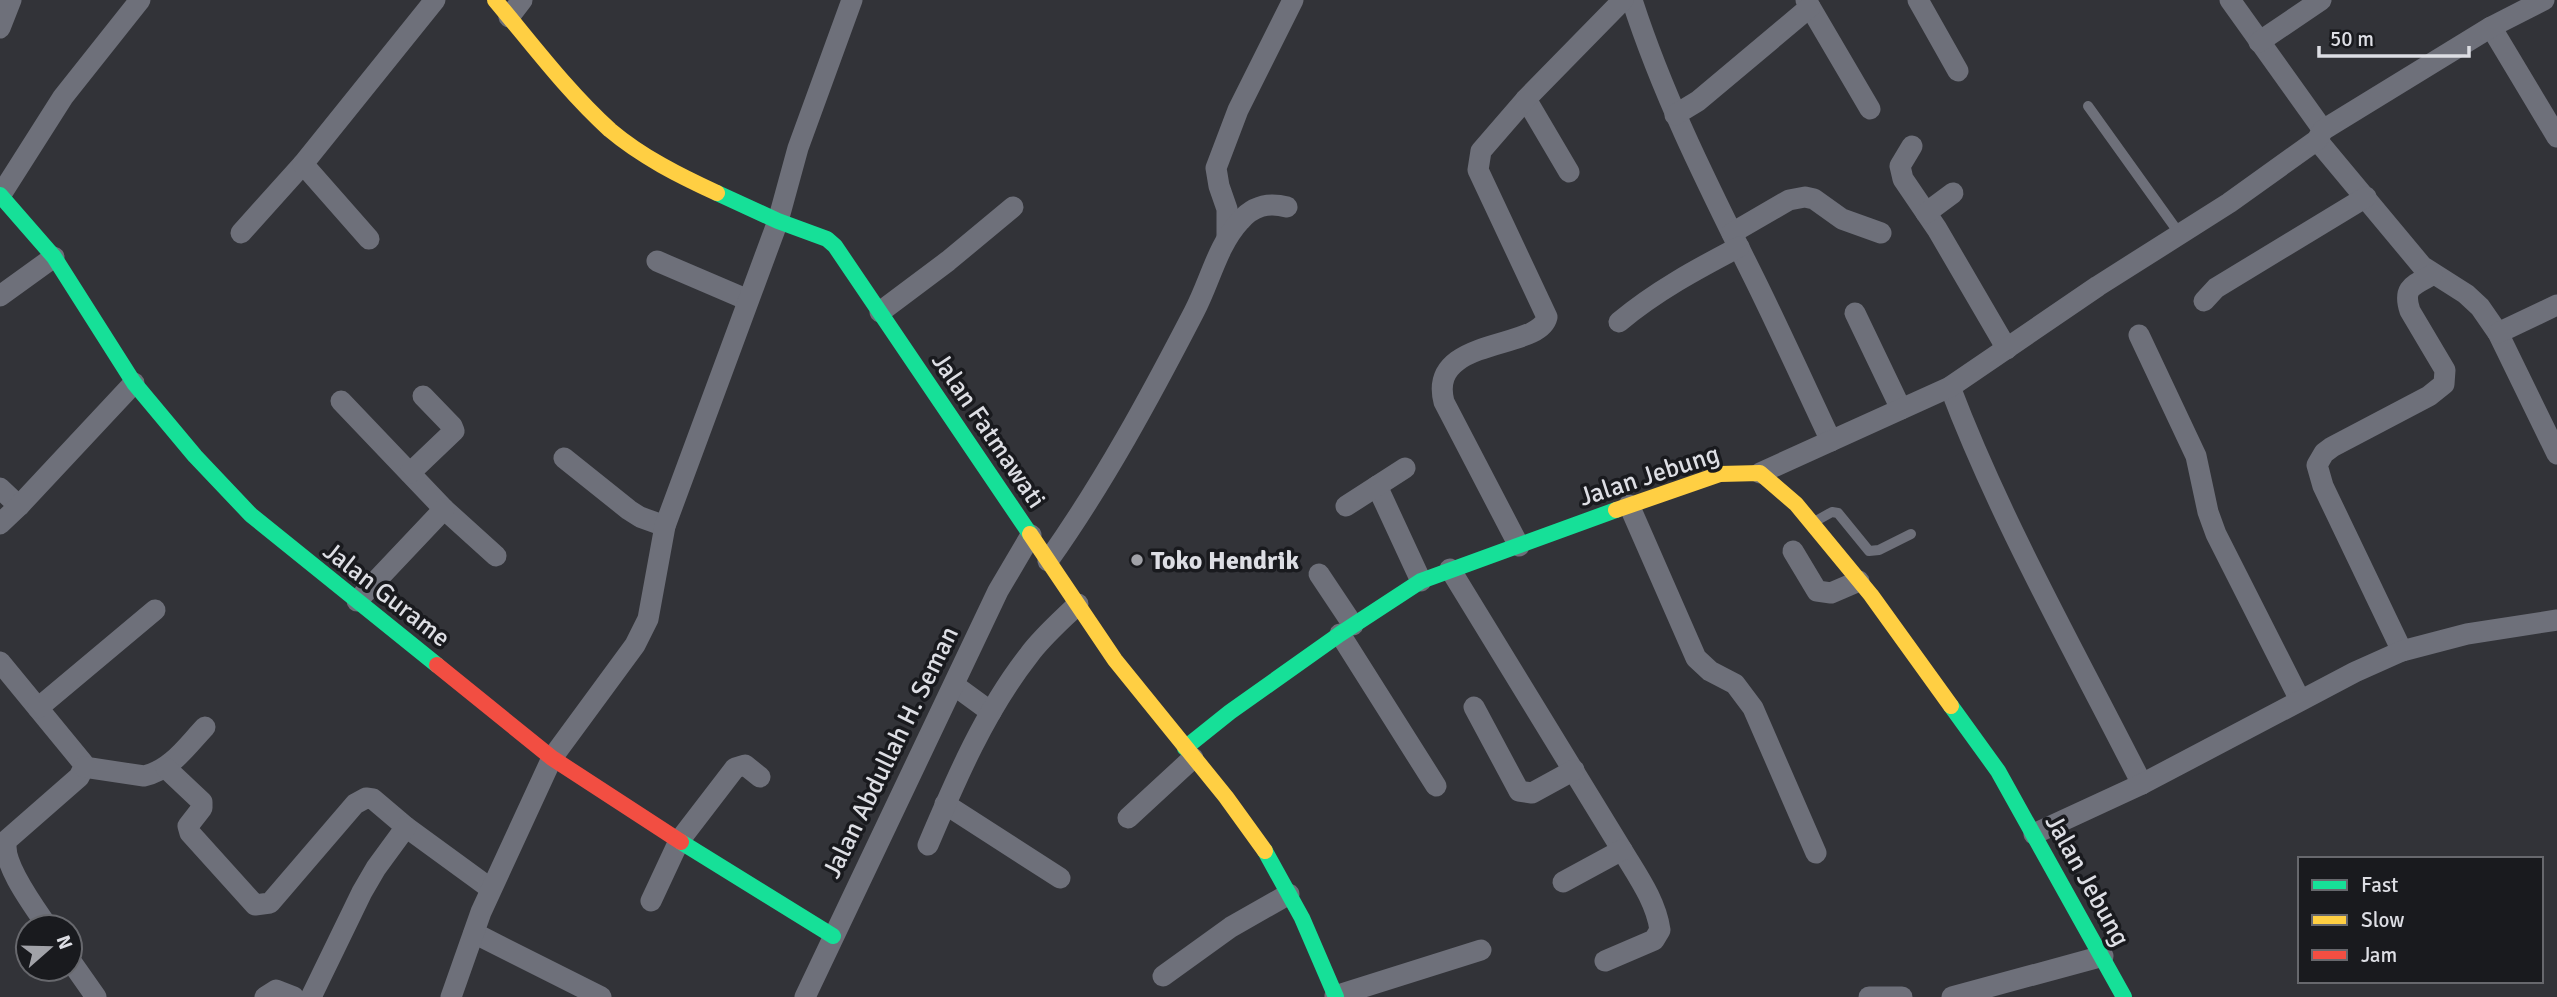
<svg xmlns="http://www.w3.org/2000/svg" width="2557" height="997" font-family="Signika,sans-serif">
<rect width="100%" height="100%" fill="#323338"/>
<g fill="none" stroke-linecap="round" stroke-linejoin="round">
<g stroke="#6e707a" stroke-width="10">
<polyline points="2088,106 2179,233"/>
<polyline points="1814,522 1832,512 1838,513 1869,551 1879,550 1911,534"/>
</g>
<g stroke="#6e707a" stroke-width="21">
<path d="M 1632,0 C 1664,99 1710,189 1756,282 C 1782,335 1806,388 1831,441"/>
<polyline points="1806,0 1870,109"/>
<polyline points="1918,0 1958,71"/>
<polyline points="2230,0 2323,130"/>
<polyline points="509,17 522,0"/>
<polyline points="2491,27 2557,137"/>
<polyline points="0,28 11,0"/>
<polyline points="2259,42 2321,0"/>
<polyline points="1526,99 1569,172"/>
<polyline points="1675,115 1698,101 1810,7"/>
<polyline points="2317,140 2422,266 2466,294 2480,307 2498,333 2557,454"/>
<polyline points="1912,146 1900,166 1903,179 1937,229 2007,349"/>
<polyline points="0,196 63,97 140,0"/>
<polyline points="1926,213 1953,193"/>
<polyline points="241,233 303,164"/>
<polyline points="1732,233 1789,200 1805,197 1814,199 1842,219 1881,233"/>
<polyline points="1227,236 1227,209 1219,186 1216,168 1238,110 1293,0"/>
<polyline points="369,239 303,164 435,0"/>
<polyline points="657,261 748,300"/>
<polyline points="0,296 54,257"/>
<polyline points="2204,301 2216,288 2366,197"/>
<polyline points="880,312 948,261 1013,207"/>
<polyline points="1855,313 1901,409"/>
<path d="M 1619,322 C 1656,291 1697,269 1739,247"/>
<polyline points="2498,333 2557,305"/>
<polyline points="2139,335 2196,456 2208,512 2216,534 2300,700"/>
<path d="M 1950,387 C 2002,524 2076,653 2142,784"/>
<polyline points="341,401 444,509 496,556"/>
<polyline points="564,458 629,510 640,517 665,526"/>
<polyline points="410,473 454,431 452,426 423,396"/>
<polyline points="1760,473 1950,387 2098,286 2229,203 2317,140 2323,130 2491,27 2544,0"/>
<polyline points="1377,486 1421,581"/>
<polyline points="0,488 19,506"/>
<polyline points="1629,505 1696,658 1710,671 1735,684 1753,708 1816,853"/>
<polyline points="1346,506 1405,468"/>
<polyline points="0,524 19,506 134,383"/>
<path d="M 1519,546 L 1444,402 C 1427,336 1539,351 1547,317 L 1478,170 L 1481,151 L 1526,99 L 1623,0"/>
<polyline points="1793,551 1817,591 1831,593 1859,581"/>
<path d="M 1048,561 C 1104,482 1150,397 1194,312 C 1210,282 1217,246 1240,221 C 1253,206 1268,202 1287,207"/>
<path d="M 1450,569 L 1622,850 C 1637,875 1656,901 1660,930 L 1654,940 L 1605,961"/>
<polyline points="1319,574 1353,625"/>
<polyline points="357,601 444,509"/>
<polyline points="1340,634 1436,786"/>
<path d="M 2402,651 L 2323,486 L 2317,465 L 2324,453 L 2332,447 L 2429,396 L 2444,384 L 2445,370 L 2410,311 C 2402,287 2414,285 2432,275"/>
<path d="M 0,662 L 83,763 L 84,767 L 79,777 L 7,840 C 0,862 35,908 48,927"/>
<polyline points="954,685 991,712"/>
<polyline points="1474,707 1519,791 1532,793 1574,770"/>
<polyline points="38,708 155,610"/>
<path d="M 84,767 L 144,776 C 171,770 187,746 205,727"/>
<polyline points="166,768 202,802 202,808 188,826 190,833 255,905 270,903 355,804 366,798 373,799 406,827 491,889"/>
<polyline points="945,804 1060,878"/>
<polyline points="1128,818 1193,758"/>
<polyline points="2034,834 2142,784 2355,672 2402,651 2467,634 2557,620"/>
<path d="M 928,845 C 956,779 985,711 1029,655 C 1043,636 1062,620 1078,604"/>
<polyline points="1563,882 1622,850"/>
<polyline points="651,901 679,841 735,768 745,765 760,777"/>
<polyline points="474,933 601,997"/>
<polyline points="70,960 96,997"/>
<polyline points="1163,976 1231,927 1289,894"/>
<polyline points="1335,996 1481,950"/>
<polyline points="265,997 276,990 294,997"/>
<polyline points="311,997 362,892 376,868 406,827"/>
<polyline points="451,997 481,912 552,758 635,645 648,619 665,526 778,221 798,148 852,0"/>
<polyline points="805,997 998,591 1031,535"/>
<polyline points="1869,997 1902,997"/>
<polyline points="1952,997 2103,956"/>
</g>
<g stroke="#16e098" stroke-width="16">
<polyline points="717,193 778,221 827,239 835,246 1030,534"/>
<polyline points="0,195 54,257 134,383 195,456 251,515 437,665"/>
<polyline points="1951,706 1998,771 2124,997"/>
<polyline points="1185,748 1230,712 1340,634 1421,581 1616,510"/>
<polyline points="681,842 833,936"/>
<polyline points="1265,851 1302,918 1336,997"/>
</g>
<g stroke="#ffcf43" stroke-width="16">
<path d="M 495,0 C 532,44 567,91 610,130 C 642,157 680,176 717,193"/>
<polyline points="1616,510 1720,474 1760,473 1796,504 1871,595 1951,706"/>
<polyline points="1030,534 1115,660 1226,797 1265,851"/>
</g>
<polyline stroke="#f24e42" stroke-width="16" points="437,665 552,758 681,842"/>
</g>
<circle fill="#a1a2a8" stroke="#191a1e" stroke-width="2.5" cx="1137" cy="560" r="7"/>
<g text-anchor="middle" stroke-width="7" stroke-linejoin="round" paint-order="stroke">
<g font-size="26" fill="#dddee4" stroke="#191a1e">
<text transform="translate(989 430) rotate(56)" y="9">Jalan Fatmawati</text>
<text transform="translate(1649 475) rotate(-18)" y="9">Jalan Jebung</text>
<text transform="translate(387 594) rotate(38)" y="9">Jalan Gurame</text>
<text transform="translate(890 752) rotate(-64)" y="9">Jalan Abdullah H. Seman</text>
<text transform="translate(2088 880) rotate(61)" y="9">Jalan Jebung</text>
</g>
<g font-size="26" font-weight="bold" fill="#dddee4" stroke="#191a1e" text-anchor="start">
<text x="1151" y="569">Toko Hendrik</text>
</g>
</g>
<rect x="2298" y="857" width="245" height="126" fill="#191a1e" stroke="#67686d" stroke-width="2"/>
<rect x="2312" y="880" width="35" height="10" fill="#16e098" stroke="#67686d" stroke-width="2"/>
<text x="2361" y="892" font-size="21" fill="#dddee4">Fast</text>
<rect x="2312" y="915" width="35" height="10" fill="#ffcf43" stroke="#67686d" stroke-width="2"/>
<text x="2361" y="927" font-size="21" fill="#dddee4">Slow</text>
<rect x="2312" y="950" width="35" height="10" fill="#f24e42" stroke="#67686d" stroke-width="2"/>
<text x="2361" y="962" font-size="21" fill="#dddee4">Jam</text>
<g transform="translate(49 948) rotate(70)"><circle r="33" fill="#191a1e" stroke="#67686d" stroke-width="2"/>
<path d="M0-5L12 26L0 18L-12 26Z" fill="#a1a2a8"/>
<text y="-10" font-size="19" font-weight="bold" text-anchor="middle" fill="#dddee4">N</text>
</g>
<path d="M2319 46v10h150v-10" fill="none" stroke="#dddee4" stroke-width="3.5"/>
<text x="2330" y="46" font-size="21" fill="#dddee4" stroke="#191a1e" stroke-width="5" paint-order="stroke">50 m</text>
</svg>
